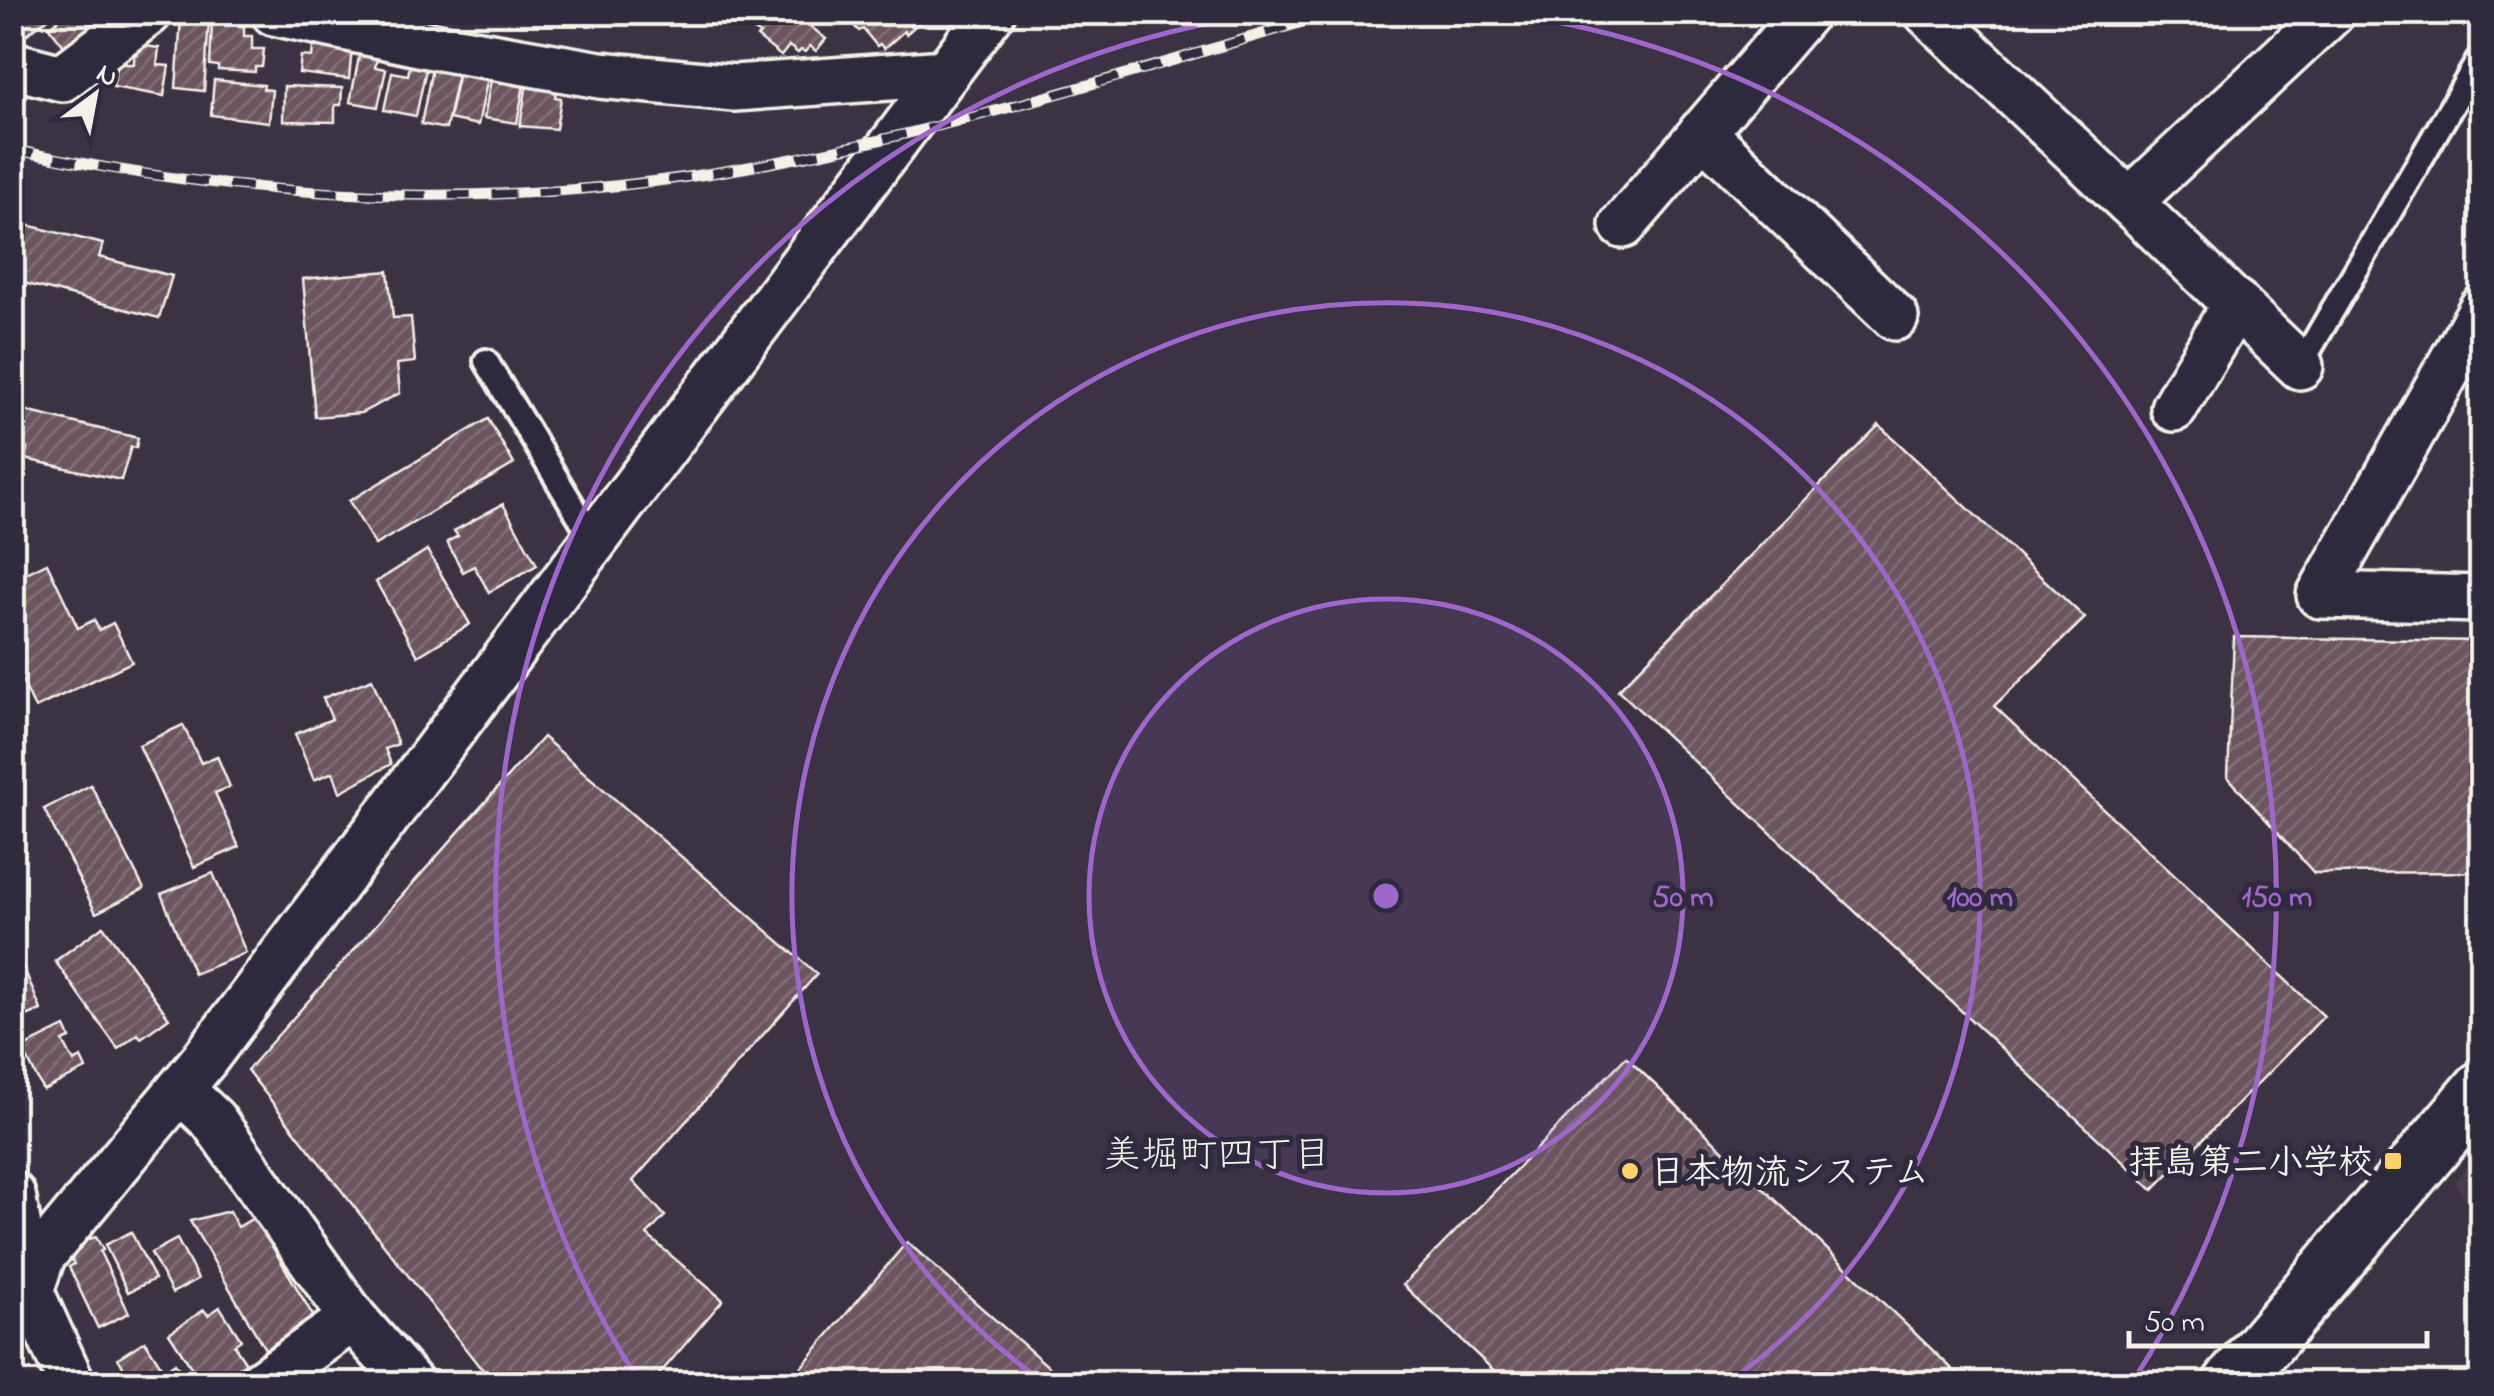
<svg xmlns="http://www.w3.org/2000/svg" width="2494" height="1396" font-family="'Indie Flower','Klee One',sans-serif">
<defs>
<pattern id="building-hatch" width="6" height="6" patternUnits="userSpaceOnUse" patternTransform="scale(2.5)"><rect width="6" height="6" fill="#6c555e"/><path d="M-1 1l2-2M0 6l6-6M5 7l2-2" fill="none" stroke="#826e75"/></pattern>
</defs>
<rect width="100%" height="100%" fill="#3b3344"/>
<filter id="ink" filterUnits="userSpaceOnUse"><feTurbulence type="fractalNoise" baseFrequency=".01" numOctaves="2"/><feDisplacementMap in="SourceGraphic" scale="20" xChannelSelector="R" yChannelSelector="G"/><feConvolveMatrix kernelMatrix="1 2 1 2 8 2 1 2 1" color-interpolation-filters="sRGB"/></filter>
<g filter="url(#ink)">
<polygon fill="#4a3d4c" points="2481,1147 2481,1217 2454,1183"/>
<g fill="url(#building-hatch)" stroke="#f4f1e8" stroke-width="2.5">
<polygon points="12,12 56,12 26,35 12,18"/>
<polygon points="68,12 109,12 115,20 71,55 49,27"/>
<polygon points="763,12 793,12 826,39 816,51 810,46 805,52 801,50 798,53 789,46 781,56 757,37 760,34 754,30 766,17"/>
<polygon points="841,12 931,12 906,34 904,31 884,49 880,44 877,46 863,29 859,31"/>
<polygon points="181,18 209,20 204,91 176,88"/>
<polygon points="212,22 236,23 236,25 244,26 244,36 252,36 252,49 264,49 262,67 255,67 255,72 218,70 218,66 210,65"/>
<polygon points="322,31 353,36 349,79 299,73 301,56 312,57 313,47 319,47"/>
<polygon points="363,37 381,41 375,67 386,69 378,107 350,102"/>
<polygon points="146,46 159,48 157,65 169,66 164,96 113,87 116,69 122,64 134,64 134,56"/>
<polygon points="414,47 430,50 416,116 384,110 392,72 408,75"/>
<polygon points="461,62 490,68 478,125 449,119"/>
<polygon points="433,63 459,68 446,129 421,124"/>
<polygon points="492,74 525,79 517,123 484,118"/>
<polygon points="528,76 558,81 555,97 561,98 556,129 520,126"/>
<polygon points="214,80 264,85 263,89 272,90 269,122 211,115"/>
<polygon points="284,86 342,88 341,105 335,105 335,122 283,121"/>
<polygon points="27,225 103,244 99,257 172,276 159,318 12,280 12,236 22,239"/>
<polygon points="388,271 393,318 411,317 415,362 397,364 400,393 361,413 315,417 303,279"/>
<polygon points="13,408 138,438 136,448 131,447 121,480 25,459 27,448 14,445 12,449"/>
<polygon points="488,419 514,464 375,545 349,501"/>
<polygon points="1879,425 2085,618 1994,706 2324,1016 2153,1190 1618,690"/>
<polygon points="503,504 537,565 489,592 474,566 463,572 447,542 458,536 454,531"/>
<polygon points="427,550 470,624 418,656 376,582"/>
<polygon points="47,563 78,628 94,620 99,630 113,623 132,662 35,708 12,660 12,580"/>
<polygon points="2234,637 2482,641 2482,872 2314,873 2228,777"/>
<polygon points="372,679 398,744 385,749 391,764 340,792 333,772 314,780 295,734 332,719 323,698"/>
<polygon points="183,725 201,763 217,756 230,787 215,793 239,847 194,867 139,745"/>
<polygon points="543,737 817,974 633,1181 665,1216 647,1235 723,1300 651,1384 499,1384 479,1366 247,1070"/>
<polygon points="91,785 144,889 96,913 44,809"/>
<polygon points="213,873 246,953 194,974 161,894"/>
<polygon points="103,926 169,1018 141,1038 138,1034 118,1049 55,961"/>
<polygon points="21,961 41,1010 12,1022 12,965"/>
<polygon points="65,1027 70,1038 63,1041 74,1062 81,1058 86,1069 43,1090 22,1048"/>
<polygon points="1626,1057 1968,1384 1508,1384 1403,1285"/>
<polygon points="229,1211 238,1227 255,1217 315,1319 265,1349 190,1221"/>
<polygon points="131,1232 155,1279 128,1292 105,1245"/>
<polygon points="96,1237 103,1250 100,1252 129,1313 98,1328 69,1267 74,1264 69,1255 76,1243"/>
<polygon points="177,1239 198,1279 172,1293 151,1253"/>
<polygon points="907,1242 1068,1384 787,1384"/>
<polygon points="220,1307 241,1340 234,1345 246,1363 213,1384 202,1384 169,1333 204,1310 208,1315"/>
<polygon points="145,1341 164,1371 175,1363 188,1384 133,1384 118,1358"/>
</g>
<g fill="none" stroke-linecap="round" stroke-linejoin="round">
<defs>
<g id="service">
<polyline points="486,361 594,541"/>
<polyline points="2300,366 2482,54"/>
</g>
<g id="minor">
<polyline points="274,12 428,45 600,75 734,88 946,73"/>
<polyline points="1927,12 2129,202 2332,12"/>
<polyline points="12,65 62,78 149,12"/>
<polyline points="1702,132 1895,317"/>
<polyline points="2129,202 2300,366"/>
<polyline points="1623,225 1806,12"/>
<polyline points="2482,309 2320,595 2482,599"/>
<polyline points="2174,408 2236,303"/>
<polyline points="181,1090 213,1120 353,1318 411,1384"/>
<polyline points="12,1195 30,1291 72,1384"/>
<polyline points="12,1301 30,1291 42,1256 204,1060 992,12"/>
<polyline points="260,1384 353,1318"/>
</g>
<polyline id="secondary" points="2231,1384 2482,1089"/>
</defs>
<use href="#service" stroke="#f4f1e8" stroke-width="30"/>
<use href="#minor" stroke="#f4f1e8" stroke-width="52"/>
<use href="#secondary" stroke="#f4f1e8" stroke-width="62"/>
<use href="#service" stroke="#2f2a3d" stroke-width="22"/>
<use href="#minor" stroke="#2f2a3d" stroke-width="45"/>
<use href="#secondary" stroke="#2f2a3d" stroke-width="55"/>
<defs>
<path id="rail" d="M 12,149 C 252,202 501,211 743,168 C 944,133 1141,69 1337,12"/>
</defs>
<use href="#rail" stroke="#f4f1e8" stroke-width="11"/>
<use href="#rail" stroke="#2f2a3d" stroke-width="8" stroke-dasharray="22" stroke-linecap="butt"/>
</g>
</g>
<circle cx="1386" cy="896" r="297" fill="#9f67cb" fill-opacity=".12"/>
<g fill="none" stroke="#9f67cb" stroke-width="5">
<circle cx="1386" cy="896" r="297"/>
<path d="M1045 1383A594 594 0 1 1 1727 1383"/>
<path d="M639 1381A891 891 0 0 1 1270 13M1502 13A891 891 0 0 1 2133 1381"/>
</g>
<g fill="#ffd166" stroke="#2f2a3d" stroke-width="4">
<rect x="2383" y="1151" width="20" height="20" rx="5"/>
<circle cx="1630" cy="1171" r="10"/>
</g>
<g text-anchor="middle" stroke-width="10" stroke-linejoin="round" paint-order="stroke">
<g font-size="35" font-weight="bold" fill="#f4f1e8" stroke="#2f2a3d" text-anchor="end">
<text x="2373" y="1173">拝島第二小学校</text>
<text x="1650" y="1183" text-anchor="start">日本物流システム</text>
</g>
<g font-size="38" fill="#f4f1e8" stroke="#2f2a3d">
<text x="1217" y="1166">美堀町四丁目</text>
</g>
</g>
<circle cx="1386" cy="896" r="15" fill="#9f67cb" stroke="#2f2a3d" stroke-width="5"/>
<g font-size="30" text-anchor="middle" font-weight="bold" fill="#9f67cb" stroke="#2f2a3d" stroke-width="10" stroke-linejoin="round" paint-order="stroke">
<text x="1683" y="906">50 m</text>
<text x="1980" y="906">100 m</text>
<text x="2277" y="906">150 m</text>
</g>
<rect width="2494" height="1396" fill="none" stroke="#2f2a3d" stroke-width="50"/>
<rect x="25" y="25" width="2444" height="1346" fill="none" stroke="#f4f1e8" stroke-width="4" filter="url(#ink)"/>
<g transform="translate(95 95) rotate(32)" stroke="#2f2a3d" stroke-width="8" paint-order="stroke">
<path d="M0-8L18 38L0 25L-18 38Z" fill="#f4f1e8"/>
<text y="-15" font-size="28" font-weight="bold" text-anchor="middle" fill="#f4f1e8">N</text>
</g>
<path d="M2129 1331v15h298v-15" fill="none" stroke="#f4f1e8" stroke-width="5"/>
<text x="2144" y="1331" font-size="30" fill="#f4f1e8" stroke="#2f2a3d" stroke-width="8" paint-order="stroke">50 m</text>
</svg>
